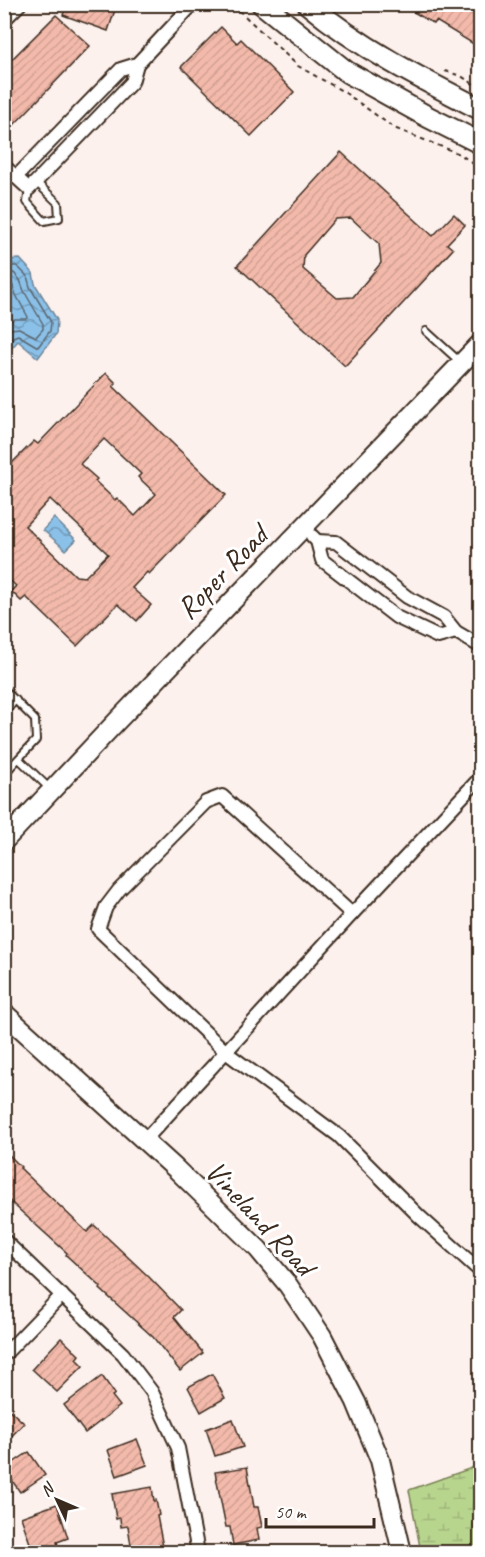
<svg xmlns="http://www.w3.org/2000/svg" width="485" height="1557" font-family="Caveat,sans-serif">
<defs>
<pattern id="wetland-marsh" width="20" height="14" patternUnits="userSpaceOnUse" patternTransform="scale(1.5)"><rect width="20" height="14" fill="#b8d58e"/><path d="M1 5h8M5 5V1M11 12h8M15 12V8" fill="none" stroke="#9fb77a"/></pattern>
<pattern id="water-waves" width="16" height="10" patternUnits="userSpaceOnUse" patternTransform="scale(1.5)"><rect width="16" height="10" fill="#8bc1e9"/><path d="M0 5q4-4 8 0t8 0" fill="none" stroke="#739dbc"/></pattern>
<pattern id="building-hatch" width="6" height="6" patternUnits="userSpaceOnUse" patternTransform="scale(1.5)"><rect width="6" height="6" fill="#f3baab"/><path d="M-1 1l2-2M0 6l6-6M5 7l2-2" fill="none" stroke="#d1a093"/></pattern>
</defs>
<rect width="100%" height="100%" fill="#fdf1ee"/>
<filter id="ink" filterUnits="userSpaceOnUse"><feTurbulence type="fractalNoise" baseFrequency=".0167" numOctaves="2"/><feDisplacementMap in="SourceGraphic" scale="12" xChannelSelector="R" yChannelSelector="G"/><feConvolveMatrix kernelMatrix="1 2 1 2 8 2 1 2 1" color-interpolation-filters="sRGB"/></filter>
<g filter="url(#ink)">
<polygon fill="url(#wetland-marsh)" stroke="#7a8056" stroke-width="1.5" points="480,1465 480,1552 421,1552 409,1490"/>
<g fill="url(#water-waves)" stroke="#6b8598" stroke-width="1.5">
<polygon points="20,259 33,273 35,284 57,320 56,334 38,358 18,341 5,355 5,260"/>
<polygon points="54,518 76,540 66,550 43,530"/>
</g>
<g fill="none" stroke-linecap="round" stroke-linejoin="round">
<g stroke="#5b666f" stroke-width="1.5">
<polyline points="4,266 17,266 27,276 30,287 51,322 50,331 38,347 18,335 13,337 4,346"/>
<polyline points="4,273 14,273 20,280 24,291 43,324 43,329 36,337 19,328 11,329 4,335"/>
<polyline points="4,282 12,284 16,295 28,317 26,319 15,319 4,323"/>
</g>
</g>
<g fill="url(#building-hatch)" stroke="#3b2a1e" stroke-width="1.5" fill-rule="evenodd">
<polygon points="67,4 117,4 108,31 63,15"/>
<polygon points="400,4 473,4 480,9 480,48 436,21 434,24"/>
<polygon points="56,15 90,46 10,129 4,123 4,67"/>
<polygon points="221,27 237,43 241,39 294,92 251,136 181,67"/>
<path d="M 341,152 L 433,236 L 454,214 L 465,225 L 447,244 L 453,249 L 345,366 L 237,266 ZM 351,218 L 379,244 L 381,263 L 353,297 L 337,298 L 303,269 L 304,255 L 335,219 Z"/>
<path d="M 106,373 L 116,383 L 113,386 L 226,495 L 149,574 L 147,572 L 132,588 L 151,605 L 137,621 L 118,604 L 77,646 L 26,597 L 21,601 L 11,591 L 16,586 L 4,575 L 4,471 L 34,441 L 38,444 ZM 104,439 L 141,474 L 138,477 L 156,494 L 135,516 L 117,498 L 115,500 L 95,481 L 97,479 L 80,464 ZM 50,499 L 108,554 L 85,577 L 76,576 L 25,526 Z"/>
<polygon points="4,1150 21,1167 20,1168 87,1232 94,1225 149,1277 181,1310 174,1317 203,1353 180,1371 153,1337 100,1289 101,1287 66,1255 67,1253 4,1196"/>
<polygon points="61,1338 79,1355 76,1359 83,1366 57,1392 32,1369"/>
<polygon points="212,1374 225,1398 201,1412 188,1387"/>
<polygon points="102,1376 115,1394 112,1396 120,1406 85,1433 64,1405"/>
<polygon points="4,1405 24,1423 4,1444"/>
<polygon points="233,1419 243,1447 215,1456 206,1429"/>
<polygon points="137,1439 147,1465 117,1476 108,1450"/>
<polygon points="29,1452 45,1475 20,1492 4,1469"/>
<polygon points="247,1467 254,1507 258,1507 262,1527 257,1528 259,1540 233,1545 230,1527 226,1527 215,1472"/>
<polygon points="152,1487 154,1501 156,1500 159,1515 157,1516 164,1552 132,1552 128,1526 121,1527 120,1518 116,1519 112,1494"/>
<polygon points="57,1504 68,1538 57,1542 60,1552 33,1552 21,1517"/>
</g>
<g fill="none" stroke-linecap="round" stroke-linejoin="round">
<defs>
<g id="lane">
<polyline points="29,189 27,202 44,221 59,218 58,203 36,182"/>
<polyline points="426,331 459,361"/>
<polyline points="4,689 35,720 36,740 4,774"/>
<polyline points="4,712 16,700"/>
<polyline points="19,759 51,790"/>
</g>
<g id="street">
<polyline points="4,20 20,4"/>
<polyline points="4,166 29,189 132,82 137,64"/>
<polyline points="16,177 121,69 137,64 193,4"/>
<polyline points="312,536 317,541 322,560 396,617 438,637 456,632"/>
<polyline points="317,541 336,542 407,597 444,617 456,632 480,646"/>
<polyline points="352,914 222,796 206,802 119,890 106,907 98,929 227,1053 339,1136 419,1216 480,1271"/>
<polyline points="144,1141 352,914 480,778"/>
<polyline points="4,1240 123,1354 152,1392 178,1448 198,1552"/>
<polyline points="4,1355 62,1295"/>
</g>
<g id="secondary">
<polyline points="4,841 118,720 480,344"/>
<polyline points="4,1013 176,1169 258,1249 288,1285 322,1336 356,1402 380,1460 402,1552"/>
</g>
<g id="primary">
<polyline points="262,4 347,72 428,117 480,143"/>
<path d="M 308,4 C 360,48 421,79 480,109"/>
</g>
</defs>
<use href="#lane" stroke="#3b2a1e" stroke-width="10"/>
<use href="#street" stroke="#3b2a1e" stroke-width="16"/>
<use href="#secondary" stroke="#3b2a1e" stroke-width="22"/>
<use href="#primary" stroke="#3b2a1e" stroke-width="24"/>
<g stroke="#3b2a1e" stroke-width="2" stroke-dasharray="4.5 4.5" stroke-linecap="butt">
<polyline points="232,4 298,66 344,92 394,128 460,154 480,169"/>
<polyline points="445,71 461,76 480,88"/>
</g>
<use href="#lane" stroke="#fff" stroke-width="6"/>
<use href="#street" stroke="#fff" stroke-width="12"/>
<use href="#secondary" stroke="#fff" stroke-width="18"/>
<use href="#primary" stroke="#fff" stroke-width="20"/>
</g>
</g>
<g text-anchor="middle" stroke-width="6" stroke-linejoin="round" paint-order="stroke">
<g font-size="30" fill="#3b2a1e" stroke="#fff">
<text transform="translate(222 572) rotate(-46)" y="10">Roper Road</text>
<text transform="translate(260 1218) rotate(47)" y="10">Vineland Road</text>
</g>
</g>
<rect width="485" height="1557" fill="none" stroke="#fff" stroke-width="24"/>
<rect x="12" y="12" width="461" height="1533" fill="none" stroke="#3b2a1e" stroke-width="2" filter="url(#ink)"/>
<g transform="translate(57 1500) rotate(314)" stroke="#ffffff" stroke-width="4.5" paint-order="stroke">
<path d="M0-4.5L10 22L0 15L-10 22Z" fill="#3b2a1e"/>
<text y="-9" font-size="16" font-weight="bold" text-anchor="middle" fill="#3b2a1e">N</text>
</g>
<path d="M266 1518v9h108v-9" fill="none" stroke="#3b2a1e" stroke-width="3"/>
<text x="275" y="1518" font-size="18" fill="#3b2a1e" stroke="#ffffff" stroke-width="4.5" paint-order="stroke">50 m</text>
</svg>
